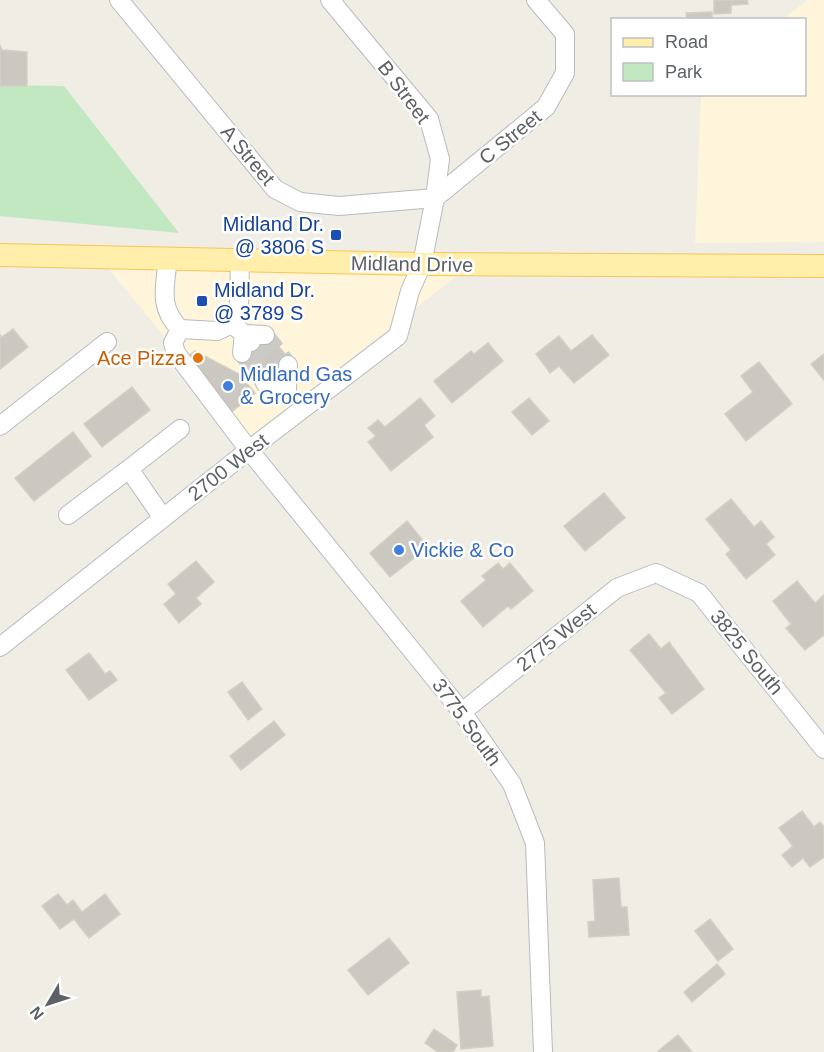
<svg xmlns="http://www.w3.org/2000/svg" width="824" height="1052" font-family="Helvetica,sans-serif">
<rect width="100%" height="100%" fill="#f0ede5"/>
<g fill="#fff5db">
<polygon points="808,0 824,0 824,242 695,243 701,95 804,94 804,20 783,19"/>
<polygon points="98,256 457,276 248,438"/>
</g>
<polygon fill="#c2e8c1" points="0,85 64,86 179,233 0,216"/>
<g fill="#cbc8c2" stroke="#d5cfc3" stroke-width="1.5">
<polygon points="714,0 747,0 748,4 731,5 731,13 714,14"/>
<polygon points="712,12 712,20 687,20 686,13"/>
<polygon points="0,45 2,50 27,52 27,86 0,86"/>
<polygon points="13,329 28,347 0,369 0,335 2,337"/>
<polygon points="268,333 291,362 263,385 240,355"/>
<polygon points="592,335 609,355 574,383 559,366 550,373 536,354 559,336 571,351"/>
<polygon points="488,343 503,361 452,403 434,381 471,351 474,354"/>
<polygon points="195,351 239,374 255,393 229,414 186,358"/>
<polygon points="824,354 824,380 811,364"/>
<polygon points="759,362 792,404 746,441 725,414 753,392 741,376"/>
<polygon points="132,387 150,410 102,447 84,424"/>
<polygon points="420,398 435,416 424,425 433,437 391,471 368,442 376,436 368,428 378,420 385,427"/>
<polygon points="529,398 549,421 532,435 512,412"/>
<polygon points="73,432 91,456 34,501 15,478"/>
<polygon points="604,493 625,518 585,551 564,526"/>
<polygon points="731,499 754,527 761,521 774,537 766,544 775,555 746,579 726,554 731,550 706,519"/>
<polygon points="407,521 428,547 390,577 370,553"/>
<polygon points="196,561 214,582 196,598 201,604 179,623 164,604 176,594 168,584"/>
<polygon points="498,563 503,569 510,563 533,591 511,609 508,606 483,627 461,601 486,580 482,576"/>
<polygon points="797,581 815,603 824,595 824,635 805,650 786,628 791,624 773,601"/>
<polygon points="649,634 661,649 669,642 704,689 672,714 659,698 666,693 630,650"/>
<polygon points="89,653 105,674 110,671 117,680 89,700 66,670"/>
<polygon points="242,682 262,709 248,720 228,692"/>
<polygon points="274,721 285,735 241,770 230,756"/>
<polygon points="802,811 814,827 820,822 824,827 824,857 810,867 803,858 792,867 782,855 793,846 779,828"/>
<polygon points="619,878 621,907 627,907 629,935 589,937 588,922 595,921 593,880"/>
<polygon points="58,894 67,905 73,900 82,912 105,894 120,914 89,938 74,919 60,929 42,906"/>
<polygon points="710,919 733,949 718,961 695,931"/>
<polygon points="389,938 409,963 368,995 348,970"/>
<polygon points="717,964 725,974 692,1002 684,992"/>
<polygon points="481,990 481,997 489,996 493,1046 461,1049 457,992"/>
<polygon points="434,1029 457,1045 453,1052 438,1052 425,1043"/>
<polygon points="678,1035 692,1052 658,1052 658,1051"/>
</g>
<g fill="none" stroke-linecap="round" stroke-linejoin="round">
<g stroke="#cbcac5" stroke-width="18" stroke-dasharray="18 9" stroke-linecap="butt">
<polyline points="265,335 288,365"/>
<polyline points="253,345 276,374"/>
<polyline points="242,353 265,383"/>
</g>
<defs>
<g id="minor">
<polyline points="330,0 429,119 440,159 435,198"/>
<polyline points="435,198 546,107 565,73 565,34 536,0"/>
<path d="M 168,259 C 165,287 158,307 180,329 L 217,331 L 232,324 L 239,307 L 240,261"/>
<polyline points="232,324 244,334 242,353"/>
<polyline points="180,329 173,343 176,353 249,450 462,712 512,784 535,843 543,1052"/>
<polyline points="251,342 244,334 265,335"/>
<polyline points="265,383 287,389 288,365"/>
<polyline points="0,426 107,342"/>
<polyline points="129,469 180,429"/>
<polyline points="68,515 129,469 163,518"/>
<polyline points="0,647 249,450 398,336 410,291 422,264 435,198 339,206 300,202 275,189 119,0"/>
<polyline points="462,712 617,588 656,573 699,593 824,749"/>
</g>
<polyline id="major" points="0,255 422,264 824,266"/>
</defs>
<use href="#minor" stroke="#b7bbbf" stroke-width="20"/>
<use href="#major" stroke="#f7c557" stroke-width="24"/>
<use href="#minor" stroke="#fff" stroke-width="18"/>
<use href="#major" stroke="#ffefab" stroke-width="22"/>
</g>
<g fill="#1a4fb4" stroke="#fff" stroke-width="2">
<rect x="330" y="229" width="12" height="12" rx="3"/>
<rect x="196" y="295" width="12" height="12" rx="3"/>
</g>
<circle fill="#e8710a" stroke="#fff" stroke-width="2" cx="198" cy="358" r="6"/>
<g fill="#3f7fe0" stroke="#fff" stroke-width="2">
<circle cx="228" cy="386" r="6"/>
<circle cx="399" cy="550" r="6"/>
</g>
<g text-anchor="middle" stroke-width="5" stroke-linejoin="round" paint-order="stroke">
<g font-size="20" fill="#5d6166" stroke="#fff">
<text transform="translate(404 92) rotate(53)" y="7">B Street</text>
<text transform="translate(510 137) rotate(-39)" y="7">C Street</text>
<text transform="translate(248 155) rotate(50)" y="7">A Street</text>
<text transform="translate(412 264) rotate(1)" y="7">Midland Drive</text>
<text transform="translate(228 467) rotate(-38)" y="7">2700 West</text>
<text transform="translate(556 637) rotate(-39)" y="7">2775 West</text>
<text transform="translate(747 652) rotate(51)" y="7">3825 South</text>
<text transform="translate(467 722) rotate(54)" y="7">3775 South</text>
</g>
<g font-size="20" fill="#164399" stroke="#fff" text-anchor="end">
<text x="324" y="231">Midland Dr.<tspan x="324" dy="23">@ 3806 S</tspan></text>
<text x="214" y="297" text-anchor="start">Midland Dr.<tspan x="214" dy="23">@ 3789 S</tspan></text>
</g>
<g font-size="20" fill="#c56008" stroke="#fff" text-anchor="end">
<text x="186" y="365">Ace Pizza</text>
</g>
<g font-size="20" fill="#366cbe" stroke="#fff" text-anchor="start">
<text x="240" y="381">Midland Gas<tspan x="240" dy="23">&amp; Grocery</tspan></text>
<text x="411" y="557">Vickie &amp; Co</text>
</g>
</g>
<rect x="611" y="18" width="195" height="78" fill="#ffffff" stroke="#bec0c2" stroke-width="1.5"/>
<rect x="623" y="38" width="30" height="9" fill="#ffefab" stroke="#bec0c2" stroke-width="1.5"/>
<text x="665" y="48" font-size="18" fill="#5d6166">Road</text>
<rect x="623" y="63" width="30" height="18" fill="#c2e8c1" stroke="#bec0c2" stroke-width="1.5"/>
<text x="665" y="78" font-size="18" fill="#5d6166">Park</text>
<g transform="translate(48 1004) rotate(231)" stroke="#ffffff" stroke-width="4.5" paint-order="stroke">
<path d="M0-4.5L10 22L0 15L-10 22Z" fill="#5d6166"/>
<text y="-9" font-size="16" font-weight="bold" text-anchor="middle" fill="#5d6166">N</text>
</g>
</svg>
